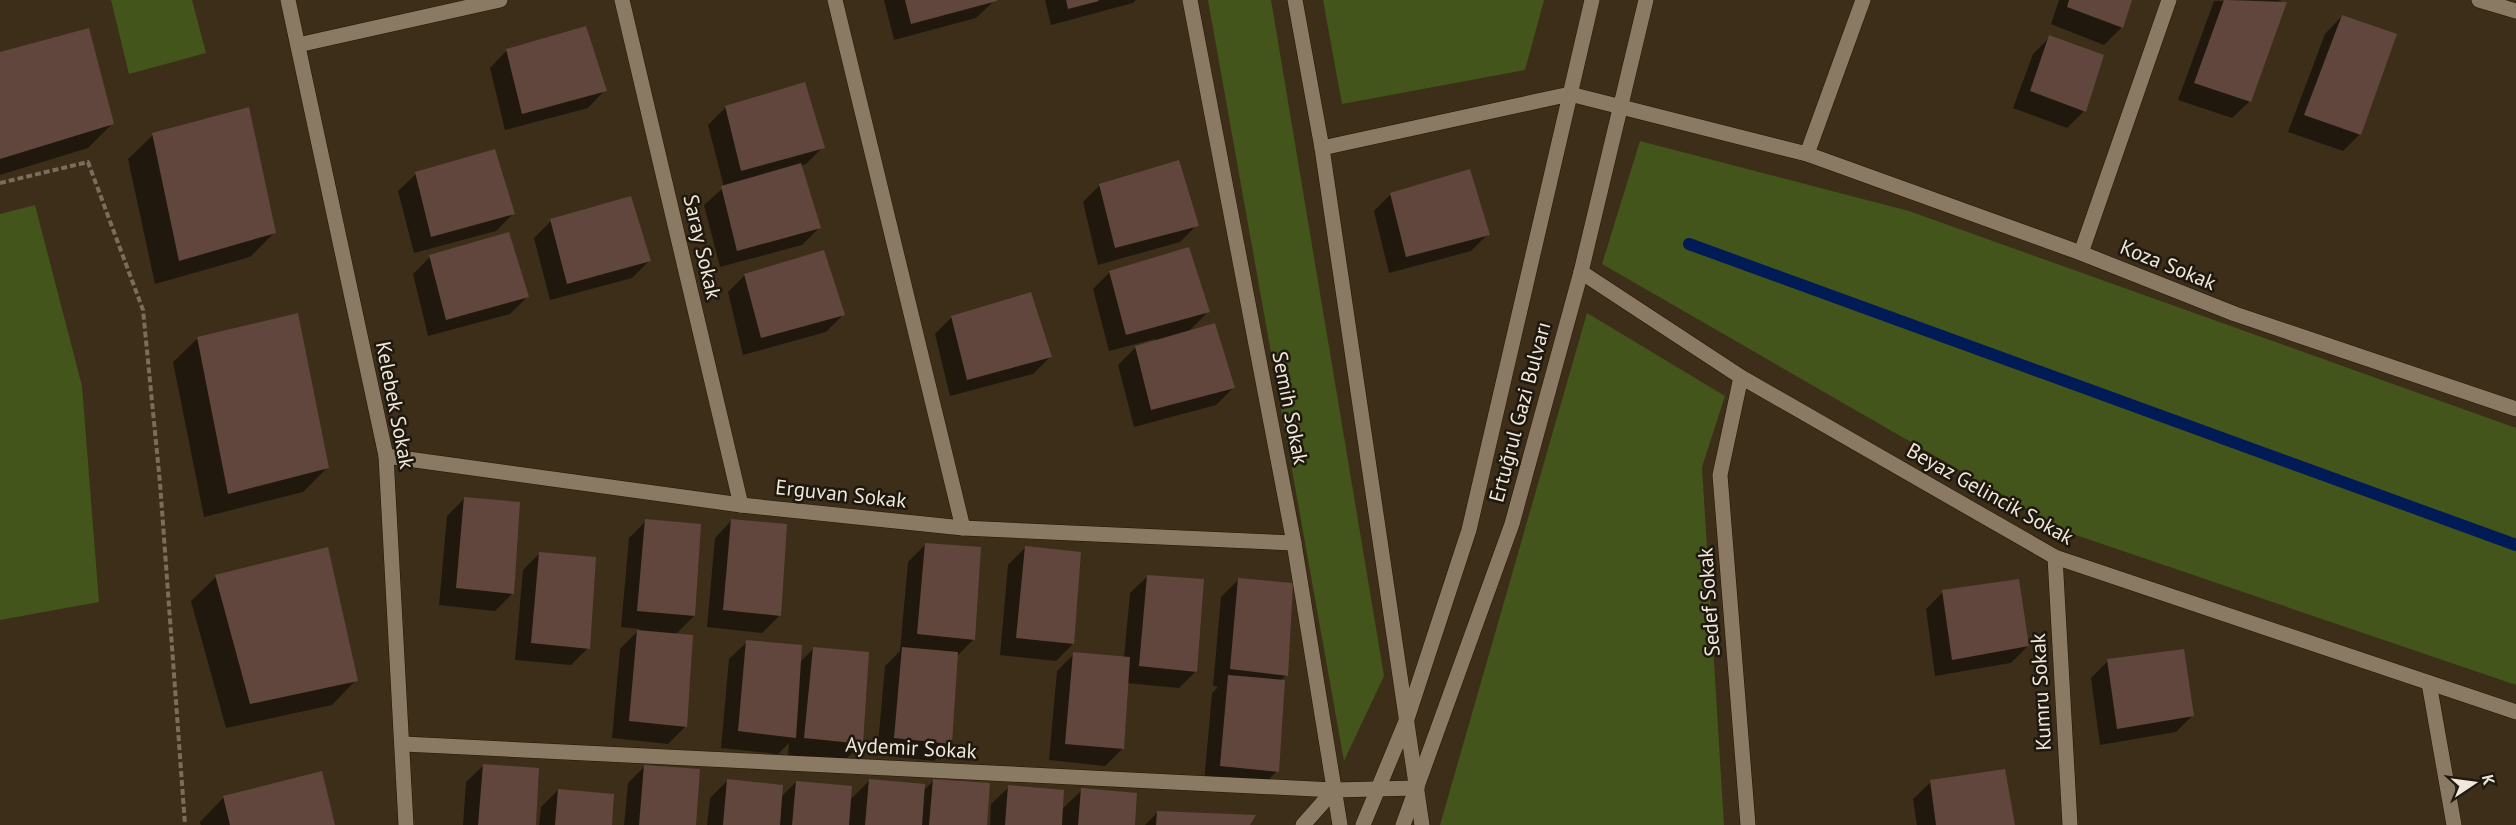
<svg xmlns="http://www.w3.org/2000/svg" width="2516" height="825" font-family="'PT Sans',sans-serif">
<rect width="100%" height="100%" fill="#3d2e19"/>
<g fill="#43551a">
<polygon points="111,0 192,0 206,53 129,74"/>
<polygon points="1208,0 1271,0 1384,676 1344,761"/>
<polygon points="1323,0 1544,0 1525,70 1342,104"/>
<polygon points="1640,141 1909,211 2516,428 2516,685 2067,532 1602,264"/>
<polygon points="35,205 82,386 99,602 0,620 0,214"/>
<polygon points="1587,313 1725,396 1702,467 1724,825 1440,825"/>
</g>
<g fill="#0007">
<polygon points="884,0 993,0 994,1 976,18 894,40"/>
<polygon points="1045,0 1136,0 1133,3 1051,25"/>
<polygon points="2059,0 2131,0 2121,28 2104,45 2051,24"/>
<polygon points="2278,0 2285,3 2250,101 2232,118 2178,100 2214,1"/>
<polygon points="2342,16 2360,134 2343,151 2288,132 2325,34"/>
<polygon points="2050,37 2084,111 2067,128 2013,108 2033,54"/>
<polygon points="507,50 605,90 588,108 505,130 490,68"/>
<polygon points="0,53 112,124 88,148 0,175"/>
<polygon points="726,107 823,147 806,164 800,166 819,228 802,245 720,267 704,205 724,187 708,125"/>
<polygon points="153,135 275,232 250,257 155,284 128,159"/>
<polygon points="416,174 513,214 496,231 414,253 398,191"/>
<polygon points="1100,185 1197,225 1180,242 1098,265 1083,202"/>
<polygon points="1391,194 1488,234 1471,251 1389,273 1374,211"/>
<polygon points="551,221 649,261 632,278 550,300 534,238"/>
<polygon points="430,257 527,297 510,314 428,336 413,274"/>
<polygon points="1110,272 1208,312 1188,332 1233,388 1216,405 1134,427 1118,365 1135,348 1156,341 1155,339 1109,351 1093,289"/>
<polygon points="745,275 843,315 826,332 743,355 728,292"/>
<polygon points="952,317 1050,357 1033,374 950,396 935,334"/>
<polygon points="198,338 327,468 303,492 204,517 173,362"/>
<polygon points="464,499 512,594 495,611 439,605 447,516"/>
<polygon points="732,520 779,616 762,633 707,627 715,538"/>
<polygon points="646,521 694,616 675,635 685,727 668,744 612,738 620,649 640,629 621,627 629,538"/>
<polygon points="926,544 974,639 956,657 951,743 934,761 877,755 885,666 900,651 908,562"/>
<polygon points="1025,548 1073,644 1056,661 1000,655 1008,565"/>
<polygon points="540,553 588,648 571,665 515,660 523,570"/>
<polygon points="1148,576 1196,671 1179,688 1126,683 1122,749 1105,766 1049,760 1057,671 1074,654 1124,658 1130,593"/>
<polygon points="216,577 356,680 332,705 226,728 191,601"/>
<polygon points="1238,580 1286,675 1280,681 1277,771 1260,788 1204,783 1212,693 1218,687 1213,686 1221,597"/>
<polygon points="1943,592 2028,646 2011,663 1935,676 1926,609"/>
<polygon points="747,642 800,662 813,649 861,744 844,761 788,755 789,743 778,754 721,748 729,659"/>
<polygon points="2108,661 2193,715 2176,732 2100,745 2091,678"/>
<polygon points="484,765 534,825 463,825 466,782"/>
<polygon points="645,766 695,825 624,825 628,783"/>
<polygon points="934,780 985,825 707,825 710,798 727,781 780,798 796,782 849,801 869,781 923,791"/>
<polygon points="1931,782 2014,825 1917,825 1913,799"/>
<polygon points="1009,787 1061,810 1082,790 1133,825 990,825 991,804"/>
<polygon points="558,790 610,825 539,825 541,807"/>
<polygon points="224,797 333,825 201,825 200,822"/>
<polygon points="1157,813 1248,825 1145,825"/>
</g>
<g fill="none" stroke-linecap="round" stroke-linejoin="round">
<polyline stroke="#001b56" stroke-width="12" points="1689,244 2516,545"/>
</g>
<g fill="#61463d">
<polygon points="905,0 997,0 997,1 911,24"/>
<polygon points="1066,0 1098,0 1099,1 1068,9"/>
<polygon points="2069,0 2132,0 2123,28 2067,7"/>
<polygon points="2224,0 2287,2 2251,102 2194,83"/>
<polygon points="2342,15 2397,34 2361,135 2304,115"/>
<polygon points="586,26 607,91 522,114 506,49"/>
<polygon points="89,28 114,124 0,159 0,52"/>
<polygon points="2049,35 2104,55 2086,112 2030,91"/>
<polygon points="805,82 825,148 741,171 725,106"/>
<polygon points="249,107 276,233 179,261 152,133"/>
<polygon points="495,149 515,214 431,237 415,172"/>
<polygon points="1179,160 1199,226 1115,248 1099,184"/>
<polygon points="801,163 821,228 737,251 721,186"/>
<polygon points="1470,169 1490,235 1406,257 1390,193"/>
<polygon points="631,196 651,261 567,284 550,219"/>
<polygon points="509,232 529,297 446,320 429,255"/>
<polygon points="1189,247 1210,312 1126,335 1109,271"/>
<polygon points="824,250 845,315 761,338 744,274"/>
<polygon points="1031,292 1052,357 967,380 951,316"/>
<polygon points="298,313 329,468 228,494 197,337"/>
<polygon points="1215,323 1235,388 1151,410 1135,346"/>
<polygon points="464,497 520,502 514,594 456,588"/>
<polygon points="645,519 701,524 695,616 637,611"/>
<polygon points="731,519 787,524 781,616 723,610"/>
<polygon points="925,543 981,547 975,640 917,634"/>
<polygon points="1025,546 1081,552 1074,644 1016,638"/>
<polygon points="328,547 358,681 250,704 215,575"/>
<polygon points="539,552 596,557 590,649 531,643"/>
<polygon points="1147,575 1204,579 1197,672 1139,666"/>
<polygon points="1238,578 1293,583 1288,676 1230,669"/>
<polygon points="2019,579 2029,646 1952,660 1942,590"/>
<polygon points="637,630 693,635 687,727 629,721"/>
<polygon points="746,640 802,645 796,738 738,731"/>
<polygon points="813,647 869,652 863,744 804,738"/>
<polygon points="902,647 958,652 952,744 894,738"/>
<polygon points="2184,649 2194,716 2117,729 2107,659"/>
<polygon points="1073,652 1130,657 1124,749 1065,744"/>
<polygon points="1228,675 1285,680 1279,772 1220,766"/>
<polygon points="483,764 539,768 536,825 478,825"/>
<polygon points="644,765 700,769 696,825 639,825"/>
<polygon points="2005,769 2015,825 1936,825 1930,780"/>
<polygon points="322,771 335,825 230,825 223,796"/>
<polygon points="727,779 783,785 780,825 723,825"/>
<polygon points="869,779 925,784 922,825 865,825"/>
<polygon points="933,779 990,783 987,825 929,825"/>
<polygon points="796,781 852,786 849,825 792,825"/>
<polygon points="1008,785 1064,790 1062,825 1005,825"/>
<polygon points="1081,788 1137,793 1135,825 1078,825"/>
<polygon points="558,789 614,794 612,825 555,825"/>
<polygon points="1157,811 1256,815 1250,825 1156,825"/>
</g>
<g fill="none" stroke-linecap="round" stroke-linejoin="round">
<defs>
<g id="street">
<polyline points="288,0 386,456 406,825"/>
<polyline points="622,0 741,505"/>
<polyline points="835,0 963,528"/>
<polyline points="1190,0 1294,543 1340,825"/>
<polyline points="1295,0 1322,148 1422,825"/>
<polyline points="2479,0 2516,11"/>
<polyline points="298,45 500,0"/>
<polyline points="1322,148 1570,94 1807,154 2081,253 2235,314 2516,409"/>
<polyline points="1807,154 1863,0"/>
<polyline points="2081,253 2169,0"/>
<polyline points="1581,272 1741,377 2055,557 2516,712"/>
<polyline points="1741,377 1720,475 1748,825"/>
<polyline points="386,456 741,505 963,528 1294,543"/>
<polyline points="2055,557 2070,825"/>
<polyline points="2429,683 2454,825"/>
<polyline points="404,744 1334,790 1417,788"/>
<polyline points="1303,825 1334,790"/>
</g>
<g id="secondary">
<polyline points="1363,825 1407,719 1469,530 1592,0"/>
<polyline points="1403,825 1512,524 1581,272 1646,0"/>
</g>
</defs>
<use href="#street" stroke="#241602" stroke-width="16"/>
<use href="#secondary" stroke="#241602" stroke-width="16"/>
<polyline stroke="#7a6d5b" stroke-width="4" stroke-dasharray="6 3" stroke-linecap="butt" points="0,183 88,162 143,310 160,483 185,825"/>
<use href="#street" stroke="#8b7a63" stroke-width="15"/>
<use href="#secondary" stroke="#8b7a63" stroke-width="15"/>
</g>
<g text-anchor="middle" stroke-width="5" stroke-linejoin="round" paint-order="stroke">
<g font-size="21" fill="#f0e6da" stroke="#1e180e">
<text transform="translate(702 247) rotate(77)" y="7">Saray Sokak</text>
<text transform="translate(2168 265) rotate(22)" y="7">Koza Sokak</text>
<text transform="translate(395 405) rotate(79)" y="7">Kelebek Sokak</text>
<text transform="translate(1290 408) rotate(79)" y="7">Semih Sokak</text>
<text transform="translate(1520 412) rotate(-75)" y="7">Ertuğrul Gazi Bulvarı</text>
<text transform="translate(841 494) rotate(6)" y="7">Erguvan Sokak</text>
<text transform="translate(1990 494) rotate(29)" y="7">Beyaz Gelincik Sokak</text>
<text transform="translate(1709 602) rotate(-94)" y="7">Sedef Sokak</text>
<text transform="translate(2041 692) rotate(-93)" y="7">Kumru Sokak</text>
<text transform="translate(911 748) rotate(3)" y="7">Aydemir Sokak</text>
</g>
</g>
<g transform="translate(2474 783) rotate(77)" stroke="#1e180e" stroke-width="4.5" paint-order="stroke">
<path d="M0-4.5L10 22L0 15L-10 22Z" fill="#f0e6da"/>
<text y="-9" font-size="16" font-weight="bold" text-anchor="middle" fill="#f0e6da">K</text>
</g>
</svg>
